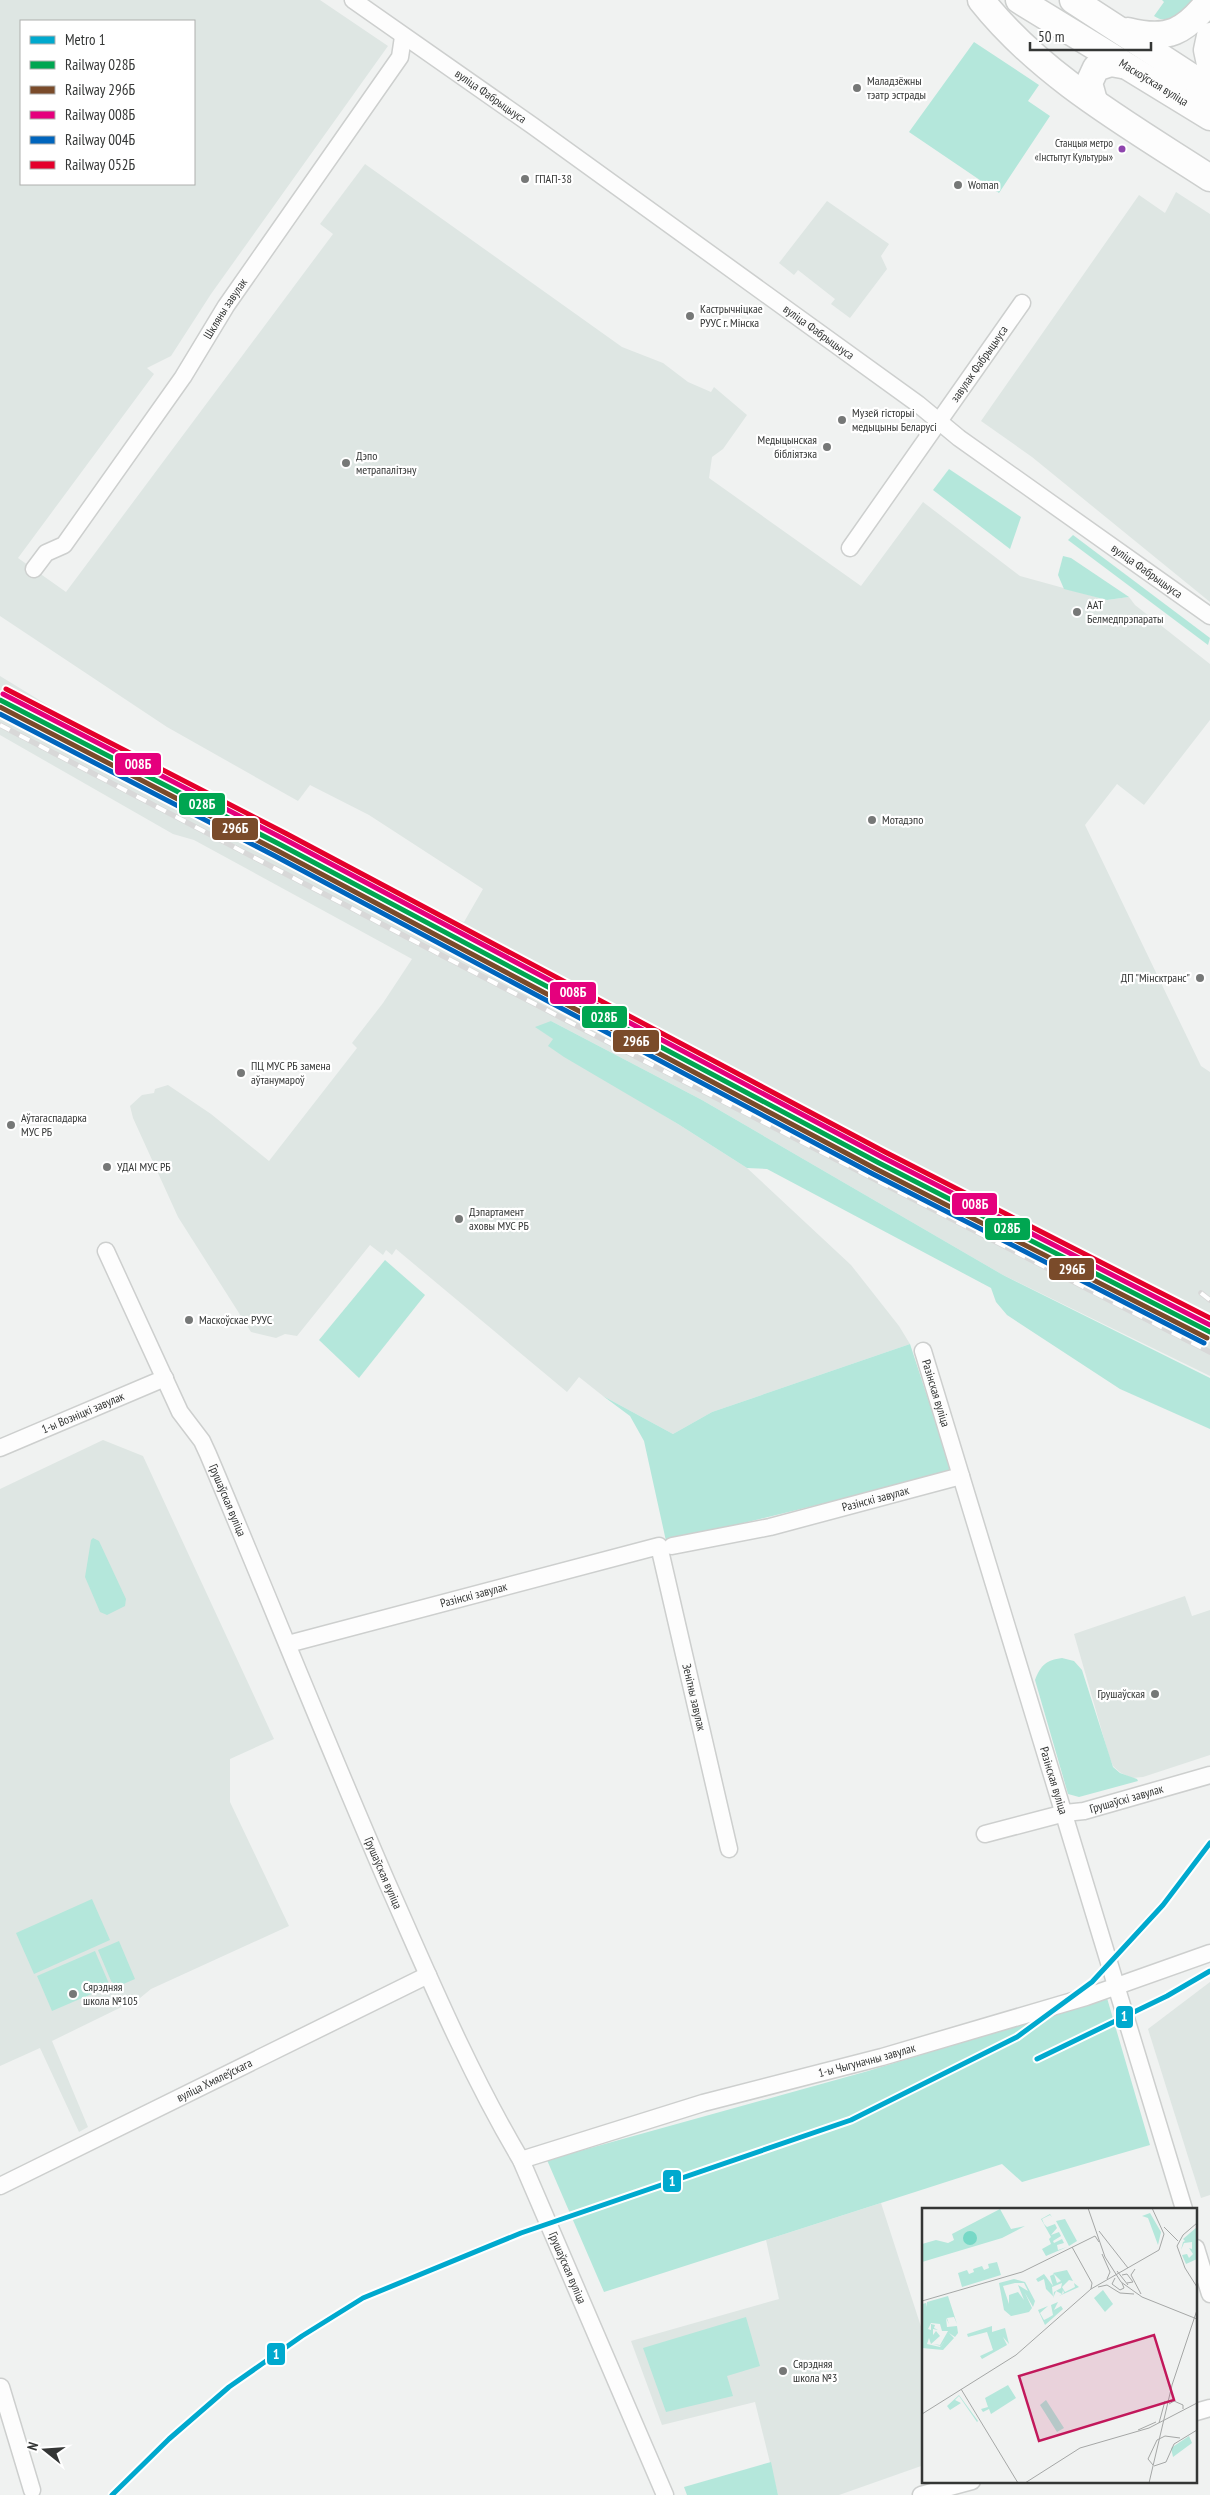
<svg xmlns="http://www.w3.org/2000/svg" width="1210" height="2495" font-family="'PT Sans Narrow',sans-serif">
<rect width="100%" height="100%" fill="#f0f2f1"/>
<g fill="#dee6e3" fill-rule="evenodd">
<path d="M 0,0 L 320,0 L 388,46 L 211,294 L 171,356 L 147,368 L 154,374 L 18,558 L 66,592 L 333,234 L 320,224 L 365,164 L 622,347 L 663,363 L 688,382 L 711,392 L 714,387 L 747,415 L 723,449 L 712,457 L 709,478 L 861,586 L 923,502 L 1020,576 L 1107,600 L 1129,597 L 1135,605 L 1210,664 L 1210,720 L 1144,805 L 1117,784 L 1085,825 L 1201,1066 L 1210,1072 L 1210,1376 L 1003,1275 L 702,1100 L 551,1021 L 553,1040 L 549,1046 L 678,1124 L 747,1168 L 851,1265 L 899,1326 L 910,1344 L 712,1412 L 673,1434 L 603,1396 L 579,1377 L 567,1392 L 396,1249 L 392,1255 L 386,1250 L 383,1255 L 370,1245 L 297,1336 L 285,1334 L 276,1338 L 251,1332 L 178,1217 L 133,1118 L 130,1106 L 142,1095 L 154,1093 L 155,1089 L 168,1085 L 211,1114 L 269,1161 L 357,1048 L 352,1043 L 383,1003 L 412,959 L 194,840 L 173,834 L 0,735 L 0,676 L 121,750 L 417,903 L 464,922 L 483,889 L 369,815 L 310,785 L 298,801 L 167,727 L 0,616 ZM 21,21 L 194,21 L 194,184 L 21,184 Z"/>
<polygon points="1176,192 1210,214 1210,602 1032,457 981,421 1139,195 1165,213"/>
<polygon points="827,201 889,244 881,256 887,269 850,318 831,304 835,299 798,270 794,275 779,263"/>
<polygon points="103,1440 143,1456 274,1739 230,1759 230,1802 289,1926 151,1989 140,1998 52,2041 88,2127 79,2132 40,2048 0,2066 0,1489"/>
<polygon points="1185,1596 1192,1616 1210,1610 1210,1755 1143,1777 1132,1778 1121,1773 1113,1766 1109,1756 1074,1634"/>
<polygon points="1210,1982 1210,2195 1201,2198 1148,2029"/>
<polygon points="881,2203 924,2336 924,2465 839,2495 778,2495 755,2402 662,2425 631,2341 779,2299 766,2240"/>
</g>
<g fill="#b4e7db">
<path d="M 1162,0 L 1197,0 C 1185,9 1170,27 1154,16 L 1164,2 Z"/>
<polygon points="974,42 1039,85 1028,101 1050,116 999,193 909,132"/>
<polygon points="949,469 1021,517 1010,549 933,490"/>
<polygon points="1073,535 1210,638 1208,645 1068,540"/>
<polygon points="1063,556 1071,558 1129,597 1107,600 1064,589 1058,575"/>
<polygon points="551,1021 702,1100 1003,1275 1210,1378 1210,1429 1120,1389 1007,1315 996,1302 991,1288 767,1169 747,1168 678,1124 564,1057 548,1046 553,1039 535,1027"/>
<polygon points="385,1260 425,1295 359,1378 319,1340"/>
<polygon points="910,1344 952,1472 670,1541 668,1550 644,1441 630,1416 603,1396 673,1434 712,1412"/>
<polygon points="93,1538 99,1541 126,1599 125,1606 107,1615 100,1612 85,1577 91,1540"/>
<path d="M 1062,1658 L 1074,1661 L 1082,1670 L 1113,1767 L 1120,1773 L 1137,1779 L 1138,1781 L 1079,1797 L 1068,1794 L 1035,1680 C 1041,1665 1046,1660 1062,1658 Z"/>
<polygon points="92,1899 110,1940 34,1974 16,1933"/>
<polygon points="119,1941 135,1979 114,1988 98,1950"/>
<polygon points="95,1951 110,1986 52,2011 37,1976"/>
<polygon points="1107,1998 1150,2145 1022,2182 1002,2164 604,2292 547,2160 868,2071"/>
<polygon points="746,2317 760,2366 727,2376 733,2396 666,2412 643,2348"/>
<polygon points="771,2462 778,2495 687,2495 684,2487"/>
</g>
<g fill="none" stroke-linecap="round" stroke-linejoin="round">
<defs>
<g id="minor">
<path id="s1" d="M 353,0 L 533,126 L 918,404 L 959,438 L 1210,616"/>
<path id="s2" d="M 850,548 L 1022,303"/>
<path id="s3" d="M 34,569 L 46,553 L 64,545 L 183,377 L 226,306 L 400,57 L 403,37"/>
<path id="s4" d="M 106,1251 L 180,1412 L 202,1441 L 208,1454 C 268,1596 325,1739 386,1880 C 428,1975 468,2071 521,2160 L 665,2495"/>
<path id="s5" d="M 923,1351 L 1184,2209"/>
<path id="s6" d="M 0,1448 L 165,1378"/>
<path id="s7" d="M 672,1546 L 770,1527 L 961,1476"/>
<path id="s8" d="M 288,1644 L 659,1546 L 729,1849"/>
<path id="s9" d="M 985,1834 L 1065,1813 L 1084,1811 L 1210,1775"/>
<path id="s10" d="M 521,2160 L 703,2103 L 882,2057 L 1086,1997 L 1210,1953"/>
<path id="s11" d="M 0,2186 L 428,1975"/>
<polyline points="1196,2248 1210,2294"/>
<polyline points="1,2387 32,2490"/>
<polyline points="1196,2412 1210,2408"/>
<polyline points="921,2495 972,2481"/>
</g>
<g id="primary">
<path d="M 981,0 C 1041,76 1130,126 1210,178"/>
<path id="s12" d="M 1019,0 L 1210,117"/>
<polyline points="1073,0 1210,89"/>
<path d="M 1128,31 C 1168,41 1185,32 1210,0"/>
<polyline points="1210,36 1207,50 1210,64"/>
<polyline points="1094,101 1089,83 1096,68 1111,63 1122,65"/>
</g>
</defs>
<use href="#minor" stroke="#cdcfce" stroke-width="19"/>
<use href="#primary" stroke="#cdcfce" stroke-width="29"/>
<use href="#minor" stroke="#fdfdfd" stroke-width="16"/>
<use href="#primary" stroke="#fdfdfd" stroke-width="26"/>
<defs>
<g id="rail">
<polyline points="0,725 629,1053 1210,1352"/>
<polyline points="1201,1293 1210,1300"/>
</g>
</defs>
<use href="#rail" stroke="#d8d8d8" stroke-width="5.5"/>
<use href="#rail" stroke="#fff" stroke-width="4" stroke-dasharray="11" stroke-linecap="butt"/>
<defs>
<polyline id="rail-1" points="0,700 281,845 879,1163 1210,1332"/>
<polyline id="rail-2" points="0,707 278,851 876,1169 1207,1338"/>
<polyline id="rail-3" points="3,694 284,839 882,1157 1210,1325"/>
<polyline id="rail-4" points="0,714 275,856 873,1174 1204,1343"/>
<polyline id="rail-5" points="6,689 287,834 885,1152 1210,1318"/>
</defs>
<use href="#rail-1" stroke="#fff" stroke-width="9"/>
<use href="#rail-2" stroke="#fff" stroke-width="9"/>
<use href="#rail-3" stroke="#fff" stroke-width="9"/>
<use href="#rail-4" stroke="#fff" stroke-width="9"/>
<use href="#rail-5" stroke="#fff" stroke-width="9"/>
<use href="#rail-1" stroke="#00a651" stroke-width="5"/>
<use href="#rail-2" stroke="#7a4b2a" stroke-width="5"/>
<use href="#rail-3" stroke="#e5007d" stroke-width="5"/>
<use href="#rail-4" stroke="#0065bd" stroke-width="5"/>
<use href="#rail-5" stroke="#e4002b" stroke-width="5"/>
<defs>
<g id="metro-1">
<polyline points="1037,2059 1167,1996 1210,1971"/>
<polyline points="112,2495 169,2439 229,2387 302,2336 363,2298 521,2233 851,2120 1017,2037 1092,1982 1163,1905 1210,1843"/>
</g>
</defs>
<use href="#metro-1" stroke="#fff" stroke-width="9"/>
<use href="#metro-1" stroke="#00a9ce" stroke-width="5"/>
</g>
<g fill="#767877" stroke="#fff" stroke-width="2">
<circle cx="857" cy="88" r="5"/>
<circle cx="525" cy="179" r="5"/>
<circle cx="958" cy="185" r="5"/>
<circle cx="690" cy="316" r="5"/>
<circle cx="842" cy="420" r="5"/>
<circle cx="827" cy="447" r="5"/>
<circle cx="346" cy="463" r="5"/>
<circle cx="1077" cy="612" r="5"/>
<circle cx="872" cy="820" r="5"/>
<circle cx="1200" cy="978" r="5"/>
<circle cx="241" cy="1073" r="5"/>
<circle cx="11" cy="1125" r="5"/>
<circle cx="107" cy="1167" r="5"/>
<circle cx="459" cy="1219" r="5"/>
<circle cx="189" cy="1320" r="5"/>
<circle cx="1155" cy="1694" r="5"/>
<circle cx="73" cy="1994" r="5"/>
<circle cx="783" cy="2371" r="5"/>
</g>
<circle fill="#8e44ad" stroke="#fff" stroke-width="2" cx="1122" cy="149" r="4.5"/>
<g text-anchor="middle" stroke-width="4.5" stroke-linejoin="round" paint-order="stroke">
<g font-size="11" fill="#343635" stroke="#fff" text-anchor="end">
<text x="1113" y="147">Станцыя метро<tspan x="1113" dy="14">«Інстытут Культуры»</tspan></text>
</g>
<g font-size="12" fill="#343635" stroke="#fff" text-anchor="start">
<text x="867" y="85">Маладзёжны<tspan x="867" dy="14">тэатр эстрады</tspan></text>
<text x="535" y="183">ГПАП-38</text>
<text x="968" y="189">Woman</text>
<text x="700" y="313">Кастрычніцкае<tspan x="700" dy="14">РУУС г. Мінска</tspan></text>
<text x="852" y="417">Музей гісторыі<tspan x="852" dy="14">медыцыны Беларусі</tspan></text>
<text x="817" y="444" text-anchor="end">Медыцынская<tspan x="817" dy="14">бібліятэка</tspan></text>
<text x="356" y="460">Дэпо<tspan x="356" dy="14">метрапалітэну</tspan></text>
<text x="1087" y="609">ААТ<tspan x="1087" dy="14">Белмедпрэпараты</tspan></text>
<text x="882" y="824">Мотадэпо</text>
<text x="1190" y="982" text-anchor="end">ДП "Мінсктранс"</text>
<text x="251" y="1070">ПЦ МУС РБ замена<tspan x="251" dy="14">аўтанумароў</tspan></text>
<text x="21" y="1122">Аўтагаспадарка<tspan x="21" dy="14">МУС РБ</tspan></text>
<text x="117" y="1171">УДАІ МУС РБ</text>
<text x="469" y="1216">Дэпартамент<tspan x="469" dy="14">аховы МУС РБ</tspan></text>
<text x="199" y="1324">Маскоўскае РУУС</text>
<text x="1145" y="1698" text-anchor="end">Грушаўская</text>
<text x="83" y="1991">Сярэдняя<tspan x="83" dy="14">школа №105</tspan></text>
<text x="793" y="2368">Сярэдняя<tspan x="793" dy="14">школа №3</tspan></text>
</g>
<g font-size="12" fill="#343635" stroke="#fff">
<text dy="4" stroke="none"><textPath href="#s12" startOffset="158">Маскоўская вуліца</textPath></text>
<text dy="4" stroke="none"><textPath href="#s1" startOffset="168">вуліца Фабрыцыуса</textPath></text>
<text dy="4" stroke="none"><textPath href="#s3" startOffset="326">Шкляны завулак</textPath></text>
<text dy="4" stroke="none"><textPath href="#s1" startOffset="572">вуліца Фабрыцыуса</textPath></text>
<text dy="4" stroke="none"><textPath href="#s2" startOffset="225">завулак Фабрыцыуса</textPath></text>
<text dy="4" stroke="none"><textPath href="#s1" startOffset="978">вуліца Фабрыцыуса</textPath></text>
<text dy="4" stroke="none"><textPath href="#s5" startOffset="44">Разінская вуліца</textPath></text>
<text dy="4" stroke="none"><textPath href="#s6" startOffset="90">1-ы Возніцкі завулак</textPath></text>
<text dy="4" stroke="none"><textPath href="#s7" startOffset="209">Разінскі завулак</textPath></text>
<text dy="4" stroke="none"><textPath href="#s4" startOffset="278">Грушаўская вуліца</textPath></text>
<text dy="4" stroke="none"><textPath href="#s8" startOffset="192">Разінскі завулак</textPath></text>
<text dy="4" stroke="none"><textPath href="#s8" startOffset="539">Зенітны завулак</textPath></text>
<text dy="4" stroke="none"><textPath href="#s5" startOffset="449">Разінская вуліца</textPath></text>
<text dy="4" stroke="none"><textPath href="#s9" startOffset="146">Грушаўскі завулак</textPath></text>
<text dy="4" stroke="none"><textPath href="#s4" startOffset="682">Грушаўская вуліца</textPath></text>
<text dy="4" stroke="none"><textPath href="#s10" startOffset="360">1-ы Чыгуначны завулак</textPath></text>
<text dy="4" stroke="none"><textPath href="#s11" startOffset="239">вуліца Хмялеўскага</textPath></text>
<text dy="4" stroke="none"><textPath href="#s4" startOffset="1118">Грушаўская вуліца</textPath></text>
</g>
</g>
<g transform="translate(922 2208)">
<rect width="275" height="275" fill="#f0f2f1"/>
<path d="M 78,1 L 89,21 L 103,18 L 80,30 L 0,54 L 0,36 L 14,32 L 26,35 L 32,32 L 30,26 ZM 228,5 L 239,24 L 236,37 L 226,10 L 220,8 ZM 128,6 L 130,9 L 128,7 L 120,11 L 122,16 L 125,19 L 133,16 L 135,20 L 129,27 L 137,24 L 139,28 L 131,33 L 132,35 L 140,31 L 142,35 L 135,37 L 136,42 L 145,39 L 124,48 L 120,41 L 129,36 L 127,31 L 129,29 L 119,11 ZM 143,11 L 155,33 L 147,38 L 134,13 ZM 275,19 L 275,51 L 264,56 L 260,47 L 265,46 L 267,50 L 271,46 L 267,40 L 270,41 L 270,34 L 262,35 L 259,42 L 261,34 L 263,33 L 261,31 ZM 75,54 L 79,67 L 40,79 L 36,65 L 45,62 L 47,66 L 52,64 L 51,61 L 60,58 L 62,62 L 67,60 L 66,56 ZM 145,62 L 151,73 L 147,72 L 140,79 L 143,84 L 153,79 L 152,75 L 157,79 L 137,88 L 142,85 L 141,82 L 140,86 L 134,83 L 131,90 L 132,84 L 139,80 L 140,75 L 130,79 L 131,88 L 124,81 L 122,71 L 116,74 L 114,71 L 122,66 L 131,78 L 128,68 L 132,66 L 135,75 L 139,73 L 131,65 ZM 92,71 L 103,74 L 113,93 L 111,99 L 103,85 L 110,100 L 107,104 L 85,109 L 89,108 L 82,102 L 77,75 ZM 93,75 L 102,75 L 106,83 L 96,77 L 102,92 L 96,84 L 87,87 L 87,96 L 81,78 ZM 181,82 L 191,96 L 183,104 L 172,90 ZM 26,88 L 35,116 L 32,109 L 25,110 L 27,116 L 24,110 L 25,119 L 35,118 L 36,125 L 33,129 L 27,125 L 32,130 L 21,142 L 0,140 L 0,96 L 4,95 L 4,99 L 5,94 ZM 9,115 L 18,116 L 20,123 L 26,123 L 18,137 L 11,136 L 19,138 L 23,132 L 18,139 L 5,136 L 7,130 L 9,136 L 18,128 L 14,123 L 11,127 L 11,121 L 16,122 L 12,120 L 13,117 L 9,116 L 9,122 L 6,121 ZM 136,94 L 132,102 L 139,98 L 141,101 L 123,117 L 116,102 L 126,98 L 118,105 L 122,112 L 126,110 L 131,107 L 129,97 ZM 70,118 L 70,124 L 83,120 L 87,136 L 81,129 L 85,137 L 60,151 L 58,148 L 71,142 L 65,124 L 46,129 L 45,126 ZM 86,177 L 94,190 L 69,206 L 67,201 L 61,204 L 59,201 L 66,199 L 63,190 ZM 37,187 L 56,213 L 55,214 L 37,188 L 33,192 L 39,195 L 28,202 L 25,198 ZM 124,192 L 142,220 L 135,224 L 118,197 ZM 267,228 L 270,235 L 251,249 L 249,240 Z" fill="#b4e7db" fill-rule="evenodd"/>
<path d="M41 30a7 7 0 1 1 14 0a7 7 0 1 1-14 0Z" fill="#76d8c6"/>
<path fill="none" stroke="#a5a7a6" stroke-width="1" d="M 166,0 L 183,49 L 199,74 L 220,89 L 275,111M 275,15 L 261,27 L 255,38 L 263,60 L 275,79M 242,19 L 256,33M 177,23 L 206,60M 150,39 L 170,75 L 169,81M 180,46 L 188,64 L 185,71M 213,61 L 209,67 L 219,86M 195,63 L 206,77M 200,67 L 205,66 L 211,74 L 205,75M 193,70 L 190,76 L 198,82 L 202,80 L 200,75M 176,79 L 185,77 L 198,85 L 212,86M 0,93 L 100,64 L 173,28 L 177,34M 39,181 L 96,275M 247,196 L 252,193 L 261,197 L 261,201M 0,206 L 94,147 L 169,81 L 237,42 L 242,26 L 230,0M 237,215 L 243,193M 216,222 L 234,214M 231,257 L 226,251 L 235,232 L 243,228 L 258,230M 232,258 L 244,254 L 252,236 L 275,222M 103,275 L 158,240 L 227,220 L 275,195M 227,275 L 250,177 L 275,102"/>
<path fill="#c2185b" fill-opacity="0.15" stroke="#c2185b" stroke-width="2.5" d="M 232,127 L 252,192 L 117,233 L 97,168 Z"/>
<rect width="275" height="275" fill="none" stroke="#343635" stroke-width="2.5"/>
</g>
<g stroke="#fff" stroke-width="2">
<rect x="114" y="752" width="48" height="24" rx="5" fill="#e5007d"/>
<rect x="178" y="792" width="48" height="24" rx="5" fill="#00a651"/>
<rect x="211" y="817" width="48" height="24" rx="5" fill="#7a4b2a"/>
<rect x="549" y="981" width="48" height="24" rx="5" fill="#e5007d"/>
<rect x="581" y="1005" width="47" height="24" rx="5" fill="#00a651"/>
<rect x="612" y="1029" width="48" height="24" rx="5" fill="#7a4b2a"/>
<rect x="951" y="1192" width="47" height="24" rx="5" fill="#e5007d"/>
<rect x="984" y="1217" width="47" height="24" rx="5" fill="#00a651"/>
<rect x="1048" y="1257" width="47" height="24" rx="5" fill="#7a4b2a"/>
<rect x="1115" y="2005" width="19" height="24" rx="5" fill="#00a9ce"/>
<rect x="662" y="2169" width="20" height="24" rx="5" fill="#00a9ce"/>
<rect x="266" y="2342" width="20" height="24" rx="5" fill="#00a9ce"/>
</g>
<g font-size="14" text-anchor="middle" font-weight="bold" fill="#fff">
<text x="138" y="769">008Б</text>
<text x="202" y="809">028Б</text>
<text x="235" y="833">296Б</text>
<text x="573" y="997">008Б</text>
<text x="604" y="1022">028Б</text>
<text x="636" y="1046">296Б</text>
<text x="975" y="1209">008Б</text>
<text x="1007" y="1233">028Б</text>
<text x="1072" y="1274">296Б</text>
<text x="1124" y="2021">1</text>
<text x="672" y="2186">1</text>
<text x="276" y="2359">1</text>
</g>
<rect x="20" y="20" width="175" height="165" fill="#ffffff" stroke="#aeafae"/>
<rect x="30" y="36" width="25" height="8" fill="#00a9ce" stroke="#aeafae"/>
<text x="65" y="45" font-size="15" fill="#343635">Metro 1</text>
<rect x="30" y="61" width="25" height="8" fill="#00a651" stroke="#aeafae"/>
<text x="65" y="70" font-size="15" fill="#343635">Railway 028Б</text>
<rect x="30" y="86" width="25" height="8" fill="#7a4b2a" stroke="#aeafae"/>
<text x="65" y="95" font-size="15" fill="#343635">Railway 296Б</text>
<rect x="30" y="111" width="25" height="8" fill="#e5007d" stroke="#aeafae"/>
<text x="65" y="120" font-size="15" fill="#343635">Railway 008Б</text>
<rect x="30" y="136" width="25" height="8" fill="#0065bd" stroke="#aeafae"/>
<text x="65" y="145" font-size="15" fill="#343635">Railway 004Б</text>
<rect x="30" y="161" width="25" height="8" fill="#e4002b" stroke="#aeafae"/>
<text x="65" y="170" font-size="15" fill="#343635">Railway 052Б</text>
<g transform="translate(45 2450) rotate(287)" stroke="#ffffff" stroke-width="4" paint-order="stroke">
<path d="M0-4L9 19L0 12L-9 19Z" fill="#343635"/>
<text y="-8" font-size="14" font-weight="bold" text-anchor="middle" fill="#343635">N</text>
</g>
<path d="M1030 42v8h121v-8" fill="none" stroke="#343635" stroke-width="2.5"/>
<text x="1038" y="42" font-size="15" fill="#343635" stroke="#ffffff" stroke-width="4" paint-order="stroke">50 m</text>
</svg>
